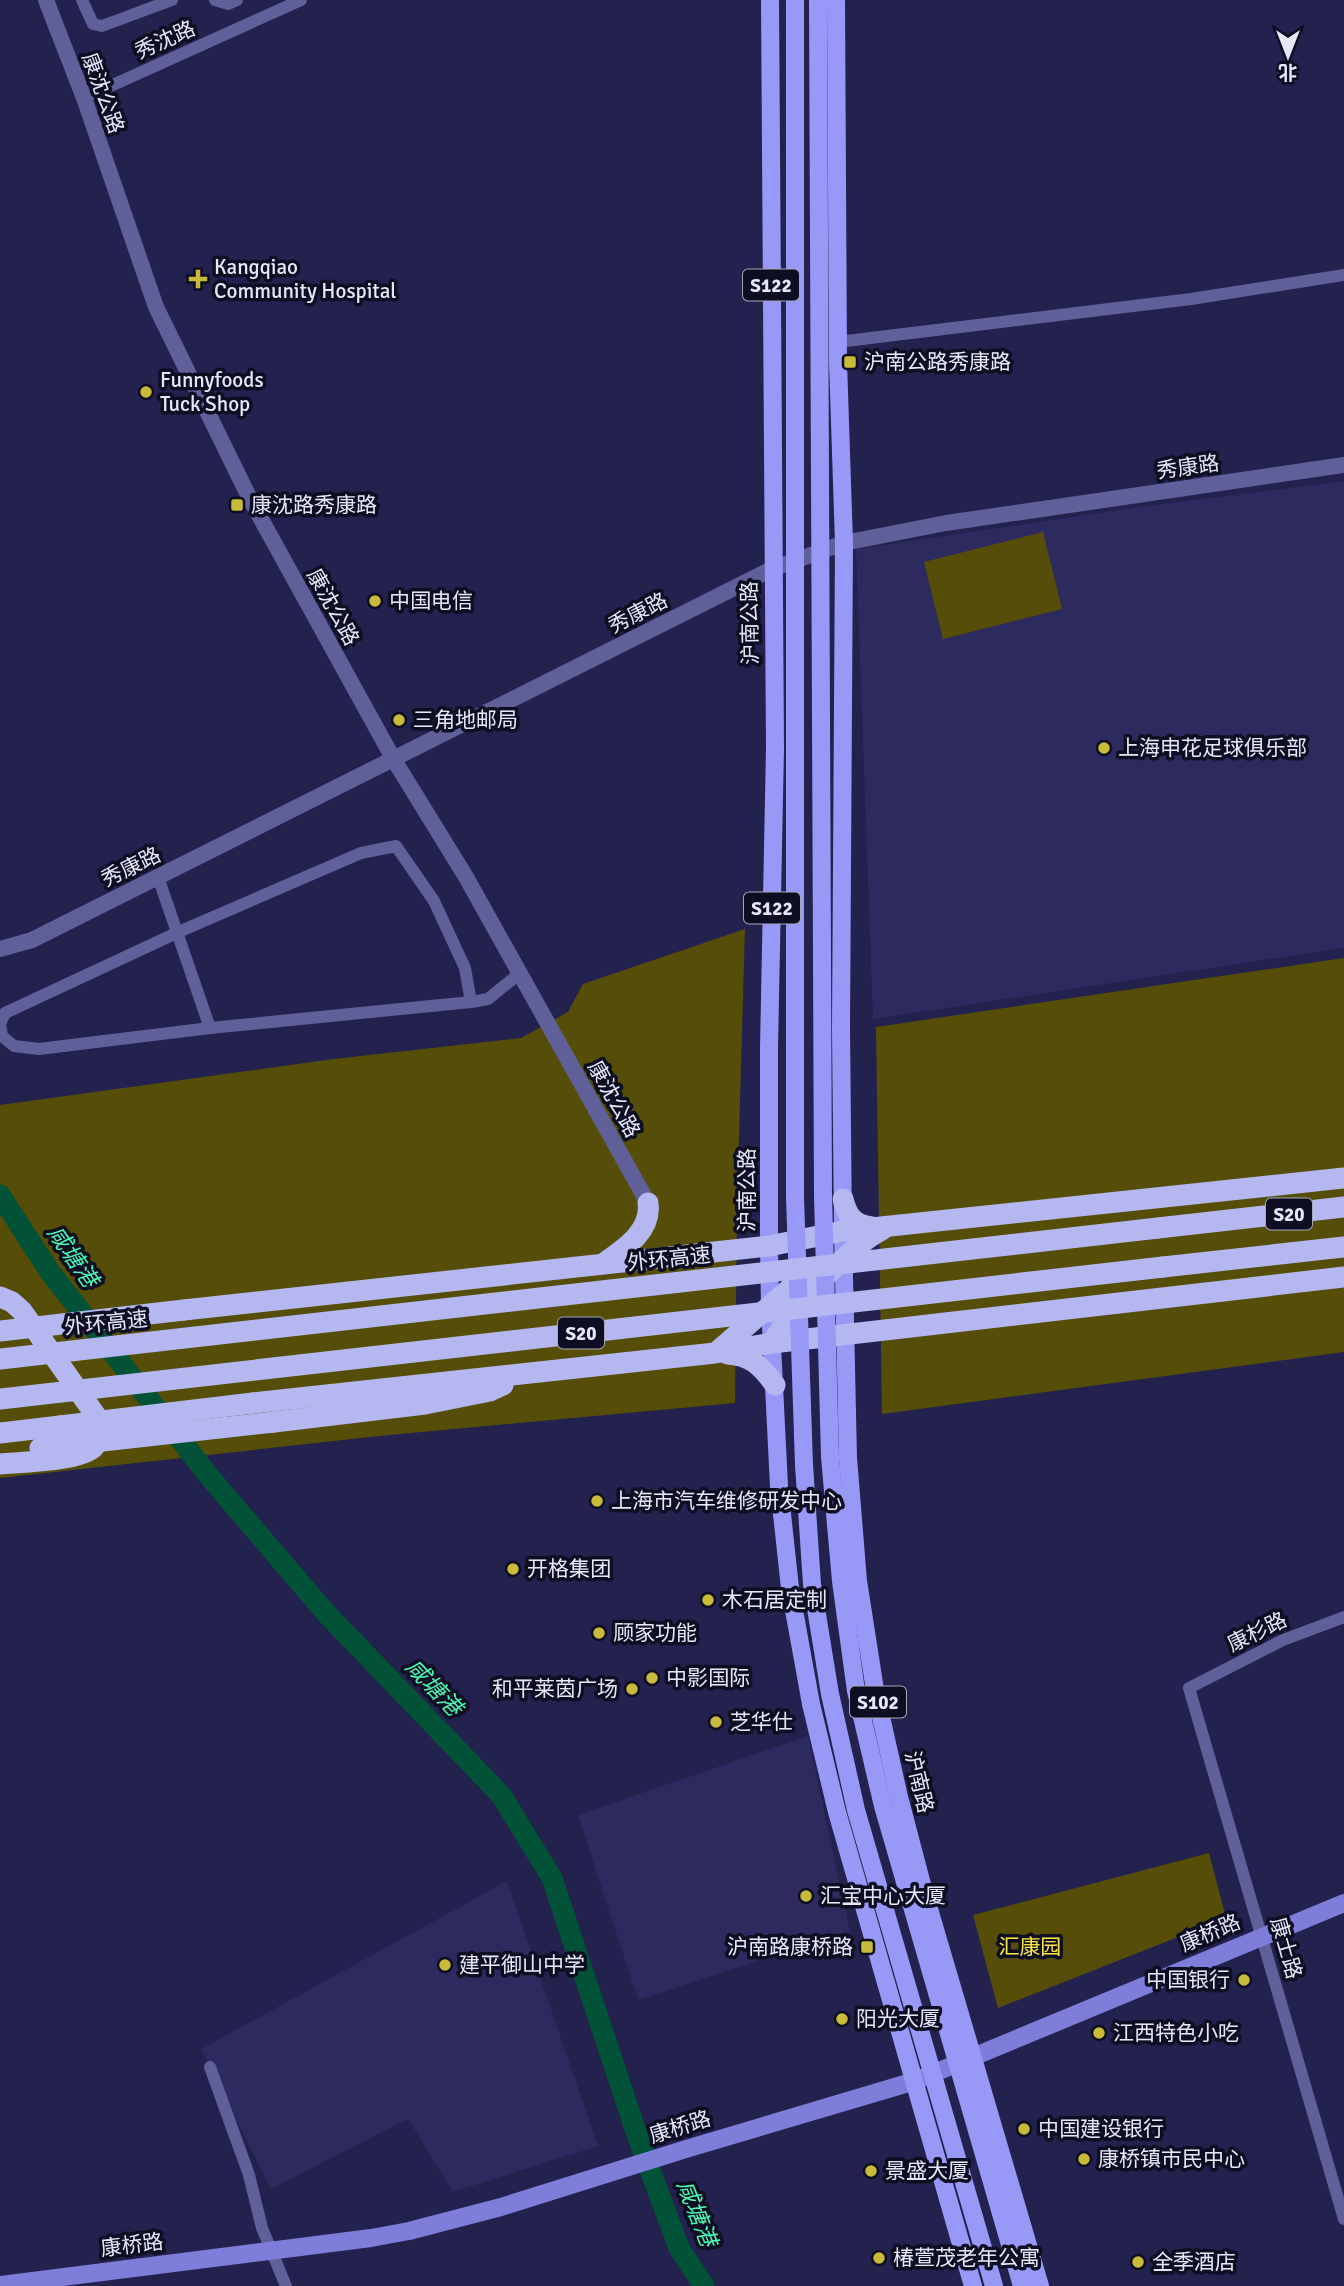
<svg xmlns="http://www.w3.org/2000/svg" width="1344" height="2286" font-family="Signika,'Noto Sans SC',sans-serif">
<rect width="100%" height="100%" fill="#23214e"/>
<g fill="#2c2a5e">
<polygon points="1344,481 1344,948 873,1019 856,549 1139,507"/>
<polygon points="808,1736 850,1931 638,2000 578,1815"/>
<polygon points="507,1881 598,2146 453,2192 408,2119 271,2189 201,2049"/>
</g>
<g fill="#564e08">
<polygon points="1043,532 1062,609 943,639 924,562"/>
<polygon points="745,929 737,1205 735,1403 379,1436 0,1478 0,1105 334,1059 521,1038 568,1012 583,984"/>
<polygon points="1344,958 1344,1352 882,1414 876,1027"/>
<polygon points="1209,1853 1226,1918 998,2008 973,1915"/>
</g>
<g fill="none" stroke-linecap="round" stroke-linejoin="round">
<polyline stroke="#015236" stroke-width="21" points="0,1195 50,1272 208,1475 325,1612 501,1795 552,1878 636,2132 679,2248 704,2286"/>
<g stroke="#5f5f99" stroke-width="12">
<polyline points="82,0 93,24 102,26 172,0"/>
<polyline points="215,0 228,4 237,0"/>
<polyline points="84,98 301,0"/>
<polyline points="838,342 1191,299 1344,275"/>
<polyline points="158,877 210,1028"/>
<polyline points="471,1002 210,1028 39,1049 14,1046 2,1036 0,1024 5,1013 183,930 361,853 396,846 434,901 465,968 471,1002 488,999 520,973"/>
<polyline points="1344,1617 1283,1640 1189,1688 1344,2219"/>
<polyline points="210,2067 249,2175 262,2228 286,2286"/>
</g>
<g stroke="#5f5f99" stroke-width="16">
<polyline points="46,0 84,98 156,307 250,499 394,760 466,877 648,1203"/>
<polyline points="0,949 32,940 772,569 844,543 946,523 1344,465"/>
</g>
<polyline stroke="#7e7dd9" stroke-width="18" points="0,2285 371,2238 409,2231 501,2207 686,2149 915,2081 1344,1903"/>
<g stroke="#9899f7" stroke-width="18">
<polyline points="770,0 775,748 769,1048 769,1246 770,1306 779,1486 790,1588 811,1704 837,1812 973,2286"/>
<polyline points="836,0 838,362 844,543 841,1028 843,1231 848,1458 858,1581 875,1690 899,1797 924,1892 1040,2286"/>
</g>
<g stroke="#b5b8f0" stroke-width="21">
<path d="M 843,1199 C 847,1216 854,1225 872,1227"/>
<polyline points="1158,1228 1344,1207"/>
<path d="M 604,1263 C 624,1249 652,1231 648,1203"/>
<polyline points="1163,1267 1344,1247"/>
<path d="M 0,1297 L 12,1302 L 22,1311 L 99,1420 C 101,1431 101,1438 94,1447 C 81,1461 21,1462 0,1464"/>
<polyline points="184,1310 769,1246 843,1231 1344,1178"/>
<path d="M 772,1343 C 793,1309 847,1248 882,1230"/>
<polyline points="719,1350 811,1270"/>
<path d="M 727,1354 C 751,1355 762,1367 775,1385"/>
<polyline points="253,1403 715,1353 772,1343 1344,1277"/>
<polyline points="274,1422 425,1404 490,1391 503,1385"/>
<polyline points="0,1433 60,1426"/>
</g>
<g stroke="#9899f7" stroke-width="18">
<polyline points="795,0 795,1197 804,1465 812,1584 830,1694 856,1810 994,2286"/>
<polyline points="818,0 823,1196 830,1457 841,1581 856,1691 883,1806 1022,2286"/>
</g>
<g stroke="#b5b8f0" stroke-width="21">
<polyline points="0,1331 184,1310"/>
<polyline points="0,1359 1158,1228"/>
<polyline points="0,1399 1163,1267"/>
<polyline points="60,1426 253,1403"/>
<polyline points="40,1448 274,1422"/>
</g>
</g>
<g fill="#caba3a" stroke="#0e0e22" stroke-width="2.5">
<path d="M194.5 268.5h7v7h7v7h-7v7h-7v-7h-7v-7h7z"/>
<rect x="843" y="355" width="14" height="14" rx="3.5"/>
<circle cx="146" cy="392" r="7"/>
<rect x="230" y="498" width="14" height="14" rx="3.5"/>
<circle cx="375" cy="601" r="7"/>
<circle cx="399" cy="720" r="7"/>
<circle cx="1104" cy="748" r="7"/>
<circle cx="597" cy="1501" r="7"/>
<circle cx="513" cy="1569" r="7"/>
<circle cx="708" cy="1600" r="7"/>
<circle cx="599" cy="1633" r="7"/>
<circle cx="652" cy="1678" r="7"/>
<circle cx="632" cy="1689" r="7"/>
<circle cx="716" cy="1722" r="7"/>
<circle cx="806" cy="1896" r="7"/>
<rect x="860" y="1940" width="14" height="14" rx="3.5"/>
<circle cx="445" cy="1965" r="7"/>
<circle cx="1244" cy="1980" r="7"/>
<circle cx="842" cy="2019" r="7"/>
<circle cx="1099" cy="2033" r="7"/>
<circle cx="1024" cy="2129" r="7"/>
<circle cx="1084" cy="2159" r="7"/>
<circle cx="871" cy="2171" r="7"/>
<circle cx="879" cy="2258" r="7"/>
<circle cx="1138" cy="2262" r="7"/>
</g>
<g text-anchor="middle" stroke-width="7" stroke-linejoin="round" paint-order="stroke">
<g fill="#0e0e22" stroke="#a5a7b9" stroke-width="2">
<rect x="743" y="269.5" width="56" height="31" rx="5"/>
<rect x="744" y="892.5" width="56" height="31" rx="5"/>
<rect x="1266" y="1198.5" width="46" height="31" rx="5"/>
<rect x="558" y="1317.5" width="46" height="31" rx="5"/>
<rect x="850" y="1686.5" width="56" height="31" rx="5"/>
</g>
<g font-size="19" font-weight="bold" fill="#e6e8fa">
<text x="771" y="292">S122</text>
<text x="772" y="915">S122</text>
<text x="1289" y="1221">S20</text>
<text x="581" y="1340">S20</text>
<text x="878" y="1709">S102</text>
</g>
<g font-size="21" fill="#e6e8fa" stroke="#0e0e22">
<text transform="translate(165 40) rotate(-24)" y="7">秀沈路</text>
<text transform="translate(103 93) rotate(70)" y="7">康沈公路</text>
<text transform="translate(1188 467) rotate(-8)" y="7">秀康路</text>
<text transform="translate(333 607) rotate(61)" y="7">康沈公路</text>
<text transform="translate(638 613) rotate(-27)" y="7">秀康路</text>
<text transform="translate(750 623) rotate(-91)" y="7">沪南公路</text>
<text transform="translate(131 867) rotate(-26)" y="7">秀康路</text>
<text transform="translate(614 1099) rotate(61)" y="7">康沈公路</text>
<text transform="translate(747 1190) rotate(-90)" y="7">沪南公路</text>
<text transform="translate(669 1259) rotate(-6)" y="7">外环高速</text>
<text transform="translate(106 1323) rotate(-6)" y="7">外环高速</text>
<text transform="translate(1257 1632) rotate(-26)" y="7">康杉路</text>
<text transform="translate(919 1782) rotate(77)" y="7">沪南路</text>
<text transform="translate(1210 1933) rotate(-23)" y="7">康桥路</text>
<text transform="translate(1286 1948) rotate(74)" y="7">康士路</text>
<text transform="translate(680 2127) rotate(-17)" y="7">康桥路</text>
<text transform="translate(132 2245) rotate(-7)" y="7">康桥路</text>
</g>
<g font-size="21" fill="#e6e8fa" stroke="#0e0e22" text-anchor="start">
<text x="214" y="274">Kangqiao<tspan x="214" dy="24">Community Hospital</tspan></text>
<text x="864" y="369">沪南公路秀康路</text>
<text x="160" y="387">Funnyfoods<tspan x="160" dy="24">Tuck Shop</tspan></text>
<text x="251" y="512">康沈路秀康路</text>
<text x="389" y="608">中国电信</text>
<text x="413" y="727">三角地邮局</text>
<text x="1118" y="755">上海申花足球俱乐部</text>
<text x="611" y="1508">上海市汽车维修研发中心</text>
<text x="527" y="1576">开格集团</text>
<text x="722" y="1607">木石居定制</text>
<text x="613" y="1640">顾家功能</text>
<text x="666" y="1685">中影国际</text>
<text x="618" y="1696" text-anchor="end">和平莱茵广场</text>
<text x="730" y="1729">芝华仕</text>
<text x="820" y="1903">汇宝中心大厦</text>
<text x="853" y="1954" text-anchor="end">沪南路康桥路</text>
<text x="459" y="1972">建平御山中学</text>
<text x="1230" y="1987" text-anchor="end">中国银行</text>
<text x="856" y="2026">阳光大厦</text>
<text x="1113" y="2040">江西特色小吃</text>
<text x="1038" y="2136">中国建设银行</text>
<text x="1098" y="2166">康桥镇市民中心</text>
<text x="885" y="2178">景盛大厦</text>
<text x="893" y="2265">椿萱茂老年公寓</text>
<text x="1152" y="2269">全季酒店</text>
</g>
<g font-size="21" fill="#f8e546" stroke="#0e0e22">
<text x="1030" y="1954">汇康园</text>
</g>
<g font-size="23" font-style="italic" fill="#4af7b2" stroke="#0e0e22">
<text transform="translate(73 1256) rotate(55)" y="8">咸塘港</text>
<text transform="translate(434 1687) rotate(46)" y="8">咸塘港</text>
<text transform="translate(697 2213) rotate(68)" y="8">咸塘港</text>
</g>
</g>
<g transform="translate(1288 56) rotate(180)" stroke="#0e0e22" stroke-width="5" paint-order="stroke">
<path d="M0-5L12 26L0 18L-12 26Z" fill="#e6e8fa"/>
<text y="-10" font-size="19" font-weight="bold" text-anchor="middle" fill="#e6e8fa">北</text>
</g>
</svg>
